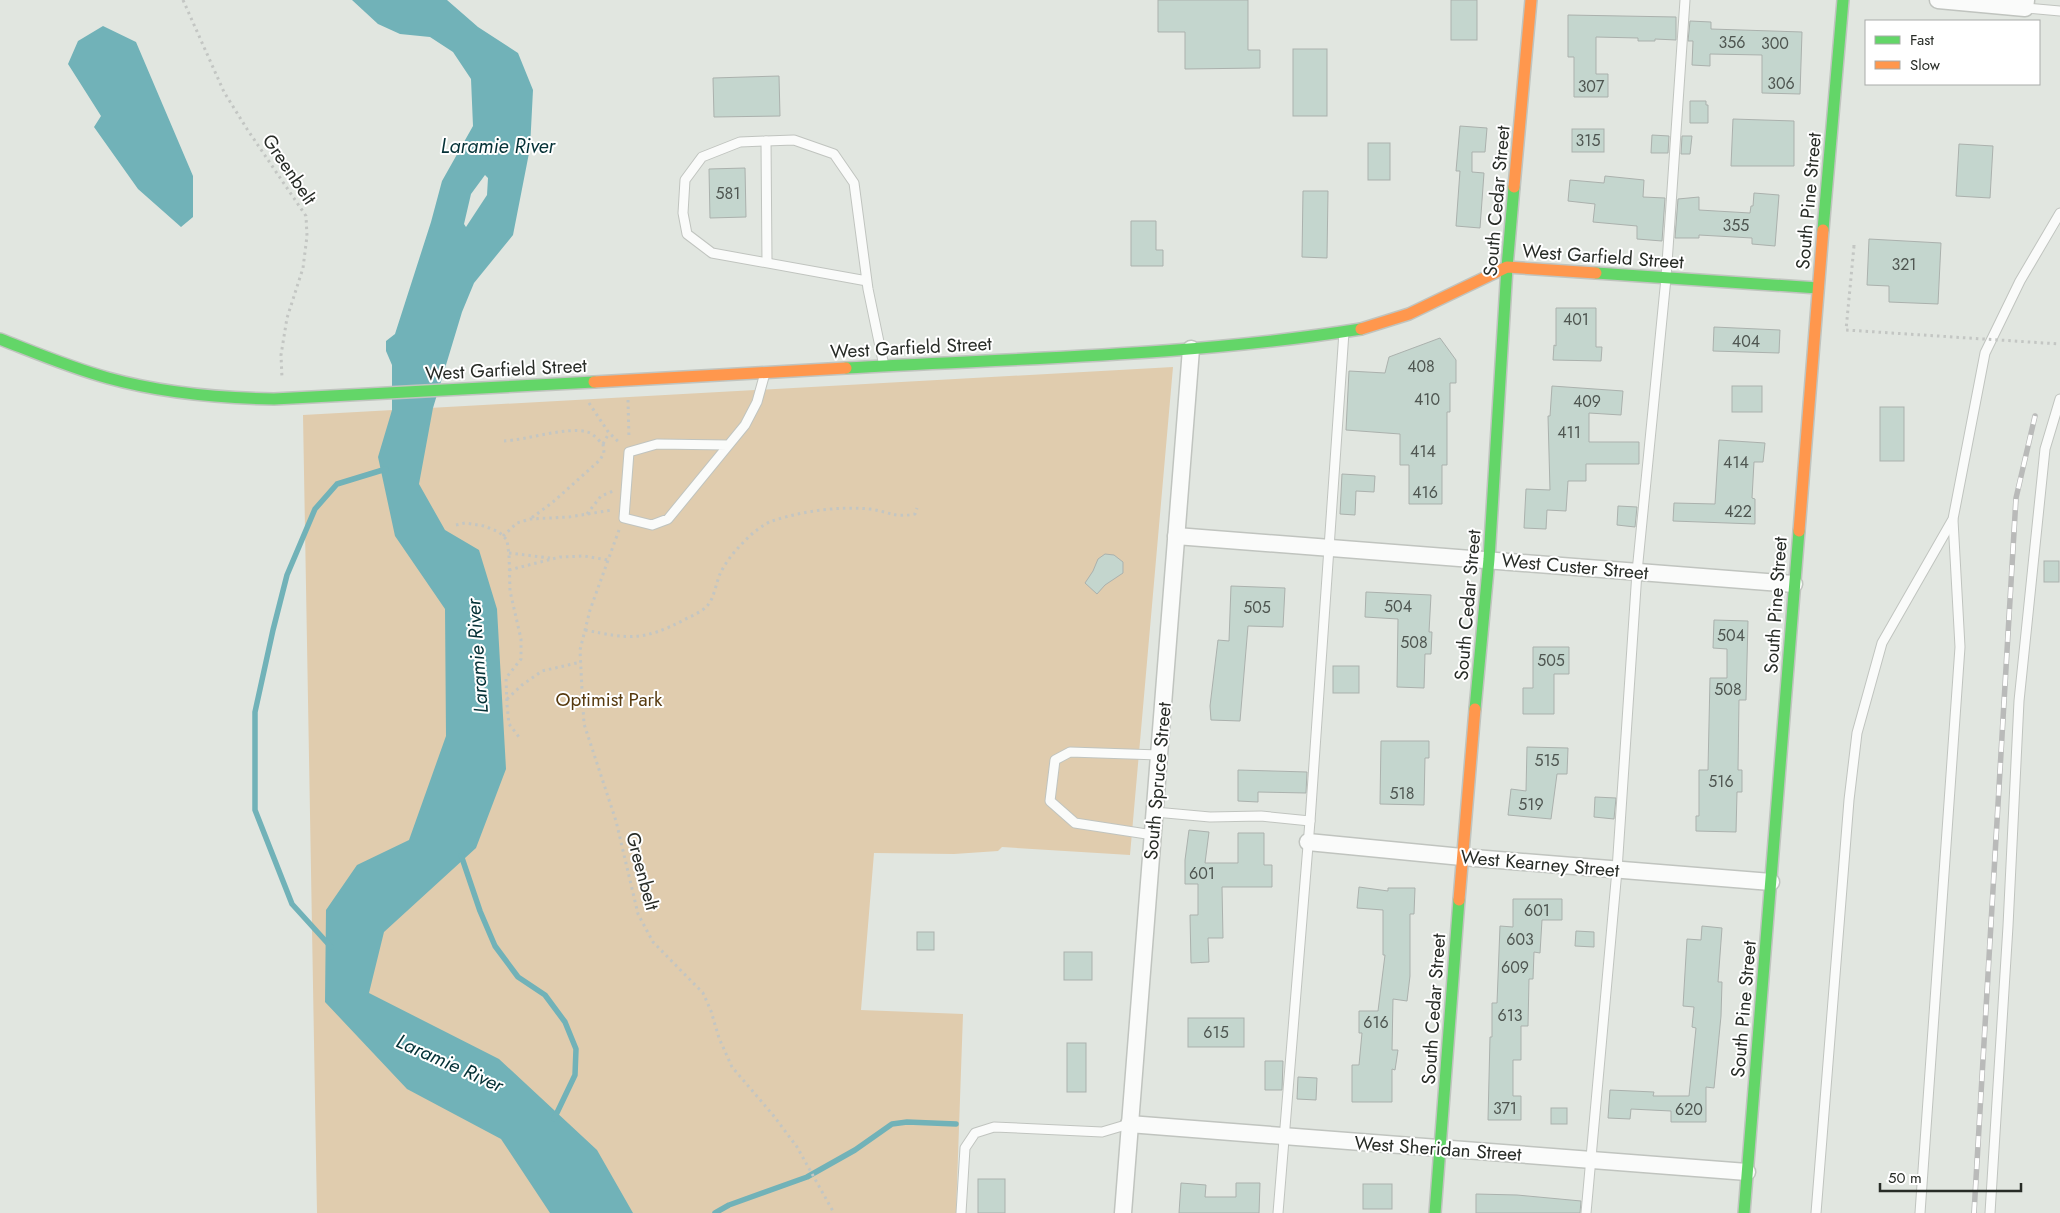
<svg xmlns="http://www.w3.org/2000/svg" width="2060" height="1213" font-family="Jost,sans-serif">
<rect width="100%" height="100%" fill="#e1e6e0"/>
<polygon fill="#e0ccae" points="1173,367 1130,855 1002,847 998,851 954,854 874,853 861,1010 963,1014 956,1213 317,1213 303,415"/>
<g fill="#71b2b8" fill-rule="evenodd">
<path d="M 352,0 L 447,0 L 478,27 L 518,53 L 533,90 L 530,148 L 513,235 L 474,283 L 462,312 L 433,408 L 419,484 L 445,530 L 479,550 L 497,609 L 506,769 L 476,848 L 384,932 L 369,993 L 499,1059 L 597,1150 L 633,1213 L 550,1213 L 501,1139 L 407,1089 L 325,1002 L 326,910 L 357,865 L 409,840 L 446,736 L 445,609 L 395,536 L 378,457 L 392,410 L 392,365 L 386,351 L 386,341 L 395,334 L 431,222 L 442,181 L 473,126 L 471,79 L 453,52 L 430,37 L 400,34 L 378,24 ZM 485,175 L 488,178 L 487,195 L 466,227 L 464,224 L 471,194 Z"/>
<polygon points="103,26 136,42 193,176 193,217 181,227 138,189 94,127 101,116 68,64 78,41"/>
</g>
<g fill="none" stroke-linecap="round" stroke-linejoin="round">
<g stroke="#71b2b8" stroke-width="5.5">
<polyline points="461,855 480,911 495,946 518,977 545,995 565,1022 576,1049 575,1075 554,1119"/>
<polyline points="331,947 292,904 255,810 255,712 273,630 287,575 315,509 337,484 386,469"/>
<polyline points="715,1213 729,1205 807,1177 855,1150 892,1124 907,1122 956,1124"/>
</g>
</g>
<g fill="#c4d6ce" stroke="#abb1ad">
<polygon points="1158,0 1248,0 1248,50 1260,50 1260,68 1185,69 1185,32 1158,32"/>
<rect x="1451" y="0" width="26" height="40"/>
<polygon points="1568,15 1676,17 1676,40 1655,39 1655,41 1638,41 1638,38 1596,37 1596,74 1608,74 1608,97 1574,97 1574,57 1568,57"/>
<polygon points="1690,21 1711,22 1711,29 1802,32 1800,94 1762,93 1762,55 1710,54 1710,66 1692,65 1693,41 1688,41"/>
<rect x="1293" y="49" width="34" height="67"/>
<polygon points="779,76 780,116 714,117 713,78"/>
<polygon points="1690,101 1706,101 1706,105 1708,105 1708,123 1690,123"/>
<polygon points="1733,119 1794,121 1794,166 1731,166"/>
<polygon points="1460,126 1487,128 1485,152 1472,152 1472,172 1484,173 1480,228 1456,226 1460,171 1456,171"/>
<rect x="1572" y="129" width="32" height="23"/>
<polygon points="1652,135 1669,136 1668,153 1651,153"/>
<polygon points="1682,136 1692,136 1690,154 1681,154"/>
<rect x="1368" y="143" width="22" height="37"/>
<polygon points="1959,144 1993,146 1990,198 1956,196"/>
<polygon points="745,168 746,217 710,218 709,169"/>
<polygon points="1605,176 1644,180 1643,197 1665,198 1662,241 1637,239 1637,226 1593,222 1595,204 1568,201 1570,180 1604,183"/>
<polygon points="1303,191 1328,191 1327,258 1302,257"/>
<polygon points="1754,193 1779,195 1775,246 1752,244 1752,238 1699,235 1699,238 1675,238 1678,199 1699,197 1699,210 1750,213 1751,206 1753,206"/>
<polygon points="1131,221 1156,221 1156,250 1163,250 1163,266 1131,266"/>
<polygon points="1869,239 1941,243 1938,304 1889,302 1889,286 1867,285"/>
<polygon points="1556,308 1596,308 1596,347 1602,347 1601,361 1553,360 1554,345 1556,346"/>
<polygon points="1714,327 1780,330 1779,353 1713,351"/>
<polygon points="1440,338 1456,360 1456,383 1450,383 1450,412 1447,412 1447,465 1442,465 1442,504 1409,504 1409,465 1400,465 1400,434 1346,430 1349,371 1385,373 1389,357"/>
<polygon points="1552,386 1623,391 1621,415 1589,413 1589,442 1639,442 1639,464 1586,464 1586,481 1568,481 1566,511 1547,510 1546,529 1524,528 1526,489 1550,490 1548,416 1550,416"/>
<rect x="1732" y="386" width="30" height="26"/>
<rect x="1880" y="407" width="24" height="54"/>
<polygon points="1719,440 1765,443 1763,462 1754,462 1752,498 1755,499 1755,524 1673,521 1674,503 1715,504"/>
<polygon points="1342,474 1375,476 1374,492 1356,491 1355,515 1340,514"/>
<polygon points="1618,506 1637,507 1635,527 1617,525"/>
<polygon points="1105,554 1114,555 1123,562 1123,573 1105,585 1097,594 1085,583 1093,571 1098,559"/>
<rect x="2044" y="561" width="15" height="21"/>
<polygon points="1231,586 1285,588 1283,627 1248,626 1240,721 1211,720 1210,706 1218,640 1229,641"/>
<polygon points="1366,592 1431,595 1429,632 1432,632 1431,654 1425,654 1424,688 1397,687 1398,619 1365,617"/>
<polygon points="1714,620 1748,621 1746,700 1739,700 1738,770 1742,770 1742,792 1737,792 1736,832 1696,831 1696,816 1699,816 1699,770 1708,770 1710,678 1727,678 1727,649 1713,648"/>
<polygon points="1533,647 1569,647 1569,674 1554,674 1554,714 1523,714 1523,688 1533,688"/>
<rect x="1333" y="666" width="26" height="27"/>
<polygon points="1381,741 1429,741 1429,758 1425,758 1424,805 1380,804"/>
<polygon points="1527,747 1568,748 1567,774 1557,774 1551,819 1508,815 1511,789 1526,791"/>
<polygon points="1238,770 1307,772 1306,793 1258,792 1258,802 1238,801"/>
<polygon points="1595,797 1616,798 1614,819 1594,817"/>
<polygon points="1189,830 1209,832 1205,863 1238,863 1238,833 1264,833 1264,865 1272,865 1272,887 1222,887 1223,938 1208,938 1209,962 1191,963 1190,915 1198,915 1198,884 1185,884 1185,860"/>
<polygon points="1359,887 1388,891 1388,888 1415,888 1414,914 1410,914 1410,976 1407,1001 1393,999 1392,1050 1398,1050 1395,1070 1392,1069 1392,1102 1352,1102 1352,1065 1359,1065 1362,1033 1359,1033 1359,1011 1378,1011 1385,955 1383,955 1383,910 1357,908"/>
<polygon points="1513,899 1562,899 1562,920 1542,920 1540,953 1534,952 1533,979 1529,979 1528,1026 1521,1026 1521,1060 1513,1060 1513,1096 1521,1096 1521,1120 1488,1120 1490,1037 1492,1037 1492,1003 1497,1003 1500,926 1513,927"/>
<polygon points="1702,926 1722,928 1718,982 1722,982 1721,1016 1714,1088 1706,1087 1706,1122 1671,1122 1671,1111 1631,1109 1630,1119 1608,1118 1610,1090 1654,1092 1653,1096 1689,1096 1696,1028 1692,1027 1694,1007 1683,1006 1687,939 1701,940"/>
<polygon points="1576,931 1594,932 1594,947 1575,946"/>
<rect x="917" y="932" width="17" height="18"/>
<rect x="1064" y="952" width="28" height="28"/>
<rect x="1188" y="1018" width="56" height="29"/>
<rect x="1067" y="1043" width="19" height="49"/>
<polygon points="1265,1061 1283,1061 1282,1090 1265,1090"/>
<polygon points="1298,1077 1317,1078 1316,1100 1297,1099"/>
<rect x="1551" y="1108" width="16" height="16"/>
<rect x="978" y="1179" width="27" height="34"/>
<polygon points="1181,1183 1206,1185 1205,1197 1236,1197 1236,1183 1260,1183 1259,1213 1179,1213"/>
<rect x="1363" y="1184" width="29" height="25"/>
<polygon points="1476,1194 1517,1195 1581,1201 1580,1213 1476,1213"/>
</g>
<g fill="none" stroke-linecap="round" stroke-linejoin="round">
<defs>
<g id="lane">
<polyline points="2025,8 2060,11"/>
<polyline points="766,141 767,262"/>
<polyline points="867,281 712,253 687,234 683,213 685,180 702,157 740,142 766,141 794,140 834,154 854,183 868,289 884,366"/>
<polyline points="728,445 657,444 629,452 624,518 652,525 668,519 745,425 757,402 765,373"/>
<polyline points="1155,812 1210,817 1261,816 1310,821"/>
<polyline points="1153,835 1075,823 1050,801 1055,760 1070,752 1159,755"/>
<polyline points="961,1213 965,1148 975,1133 994,1127 1102,1132 1129,1124"/>
<polyline points="1278,1213 1310,821 1344,332"/>
<polyline points="1586,1213 1617,870 1637,572 1666,278 1685,0"/>
<polyline points="1816,1213 1849,800 1857,733 1882,643 1953,519 1985,353 2020,281 2060,213"/>
<polyline points="1920,1213 1960,647 1953,520"/>
<polyline points="1990,1213 2008,926 2019,701 2045,449 2060,399"/>
</g>
<g id="street">
<polyline points="1938,0 2025,8 2026,0"/>
<polyline points="1176,536 1794,584"/>
<polyline points="1308,842 1462,857 1771,882"/>
<polyline points="1129,1124 1747,1172"/>
<polyline points="1123,1213 1191,349"/>
</g>
<g id="fast">
<polyline points="1823,230 1843,0"/>
<polyline points="1596,273 1818,288"/>
<path d="M 0,339 C 36,353 71,368 108,378 C 162,393 218,398 274,399 L 594,382"/>
<path d="M 846,368 C 1018,358 1191,356 1361,329"/>
<polyline points="1475,709 1489,559 1507,267 1514,187"/>
<polyline points="1435,1213 1459,900"/>
<polyline points="1744,1213 1799,531"/>
</g>
<g id="slow">
<polyline points="1514,187 1531,0"/>
<polyline points="1361,329 1409,314 1507,267 1596,273"/>
<polyline points="594,382 846,368"/>
<polyline points="1799,531 1823,230"/>
<polyline points="1459,900 1475,709"/>
</g>
</defs>
<use href="#lane" stroke="#c0c4bf" stroke-width="11"/>
<use href="#street" stroke="#c0c4bf" stroke-width="19"/>
<use href="#fast" stroke="#c0c4bf" stroke-width="14"/>
<use href="#slow" stroke="#c0c4bf" stroke-width="14"/>
<g stroke="#c3c6c3" stroke-width="3" stroke-dasharray="2.5 4" stroke-linecap="butt">
<polyline points="183,0 224,92 247,129 306,216 307,236 303,268 287,318 281,355 282,378"/>
<polyline points="1854,246 1854,245"/>
<polyline points="628,400 629,439"/>
<polyline points="589,403 609,433 620,443"/>
<path d="M 504,441 C 526,440 569,426 587,432 C 593,433 598,440 603,444 L 604,453 L 600,460 L 553,502 L 530,519"/>
<polyline points="603,444 609,433"/>
<polyline points="587,514 601,496 613,491"/>
<polyline points="456,525 465,523 484,526 499,532 507,540 509,555 510,591 521,639 521,659 506,678 507,705 509,724 519,737"/>
<polyline points="619,530 590,610 580,650 582,690 584,724 616,821 638,914 653,942 703,993 711,1011 719,1038 732,1067 773,1115 797,1147 834,1213"/>
<polyline points="503,536 517,523 530,519 569,517 612,510"/>
<polyline points="509,553 550,558"/>
<polyline points="509,570 560,557 584,556 608,560"/>
<path d="M 585,630 C 629,639 643,641 684,620 C 691,616 702,612 707,606 C 714,599 716,583 720,574 C 727,557 755,527 772,521 C 803,511 838,506 870,509 C 890,512 894,518 915,514 L 917,508"/>
<polyline points="507,699 522,685 542,671 581,662"/>
</g>
<use href="#lane" stroke="#fafbfa" stroke-width="9"/>
<use href="#street" stroke="#fafbfa" stroke-width="16"/>
<use href="#fast" stroke="#63d668" stroke-width="11"/>
<use href="#slow" stroke="#ff974d" stroke-width="11"/>
<defs>
<polyline id="rail" points="1974,1213 2016,498 2035,416"/>
</defs>
<use href="#rail" stroke="#b9bab9" stroke-width="5.5"/>
<use href="#rail" stroke="#fff" stroke-width="4" stroke-dasharray="11" stroke-linecap="butt"/>
<polyline stroke="#c3c6c3" stroke-width="3" stroke-dasharray="2.5 4" stroke-linecap="butt" points="1854,246 1846,330 2060,344"/>
</g>
<g text-anchor="middle" stroke-width="4" stroke-linejoin="round" paint-order="stroke">
<g font-size="16" fill="#4f5651">
<text x="1732" y="48">356</text>
<text x="1775" y="49">300</text>
<text x="1781" y="89">306</text>
<text x="1591" y="92">307</text>
<text x="1588" y="146">315</text>
<text x="728" y="199">581</text>
<text x="1736" y="231">355</text>
<text x="1904" y="270">321</text>
<text x="1576" y="325">401</text>
<text x="1746" y="347">404</text>
<text x="1421" y="372">408</text>
<text x="1427" y="405">410</text>
<text x="1587" y="407">409</text>
<text x="1569" y="438">411</text>
<text x="1423" y="457">414</text>
<text x="1736" y="468">414</text>
<text x="1425" y="498">416</text>
<text x="1738" y="517">422</text>
<text x="1398" y="612">504</text>
<text x="1257" y="613">505</text>
<text x="1731" y="641">504</text>
<text x="1414" y="648">508</text>
<text x="1551" y="666">505</text>
<text x="1728" y="695">508</text>
<text x="1547" y="766">515</text>
<text x="1721" y="787">516</text>
<text x="1402" y="799">518</text>
<text x="1531" y="810">519</text>
<text x="1202" y="879">601</text>
<text x="1537" y="916">601</text>
<text x="1520" y="945">603</text>
<text x="1515" y="973">609</text>
<text x="1510" y="1021">613</text>
<text x="1376" y="1028">616</text>
<text x="1216" y="1038">615</text>
<text x="1505" y="1114">371</text>
<text x="1689" y="1115">620</text>
</g>
<g font-size="19" fill="#282c27" stroke="#fff">
<text transform="translate(290 169) rotate(56)" y="7">Greenbelt</text>
<text transform="translate(1496 201) rotate(-85)" y="7">South Cedar Street</text>
<text transform="translate(1808 201) rotate(-85)" y="7">South Pine Street</text>
<text transform="translate(1603 256) rotate(4)" y="7">West Garfield Street</text>
<text transform="translate(911 347) rotate(-3)" y="7">West Garfield Street</text>
<text transform="translate(506 369) rotate(-3)" y="7">West Garfield Street</text>
<text transform="translate(1575 566) rotate(5)" y="7">West Custer Street</text>
<text transform="translate(1467 605) rotate(-85)" y="7">South Cedar Street</text>
<text transform="translate(1775 605) rotate(-86)" y="7">South Pine Street</text>
<text transform="translate(1157 781) rotate(-85)" y="7">South Spruce Street</text>
<text transform="translate(1540 863) rotate(5)" y="7">West Kearney Street</text>
<text transform="translate(643 871) rotate(75)" y="7">Greenbelt</text>
<text transform="translate(1433 1009) rotate(-86)" y="7">South Cedar Street</text>
<text transform="translate(1743 1009) rotate(-85)" y="7">South Pine Street</text>
<text transform="translate(1438 1148) rotate(4)" y="7">West Sheridan Street</text>
</g>
<g font-size="19" fill="#573a0f" stroke="#fff">
<text x="609" y="706">Optimist Park</text>
</g>
<g font-size="20" font-style="italic" fill="#043136" stroke="#fff">
<text x="498" y="153">Laramie River</text>
<text transform="translate(477 656) rotate(-94)" y="7">Laramie River</text>
<text transform="translate(450 1063) rotate(24)" y="7">Laramie River</text>
</g>
</g>
<rect x="1865" y="20" width="175" height="65" fill="#ffffff" stroke="#a9aba9"/>
<rect x="1875" y="36" width="25" height="8" fill="#63d668" stroke="#a9aba9"/>
<text x="1910" y="45" font-size="15" fill="#282c27">Fast</text>
<rect x="1875" y="61" width="25" height="8" fill="#ff974d" stroke="#a9aba9"/>
<text x="1910" y="70" font-size="15" fill="#282c27">Slow</text>
<path d="M1880 1183v8h141v-8" fill="none" stroke="#282c27" stroke-width="2.5"/>
<text x="1888" y="1183" font-size="15" fill="#282c27" stroke="#ffffff" stroke-width="4" paint-order="stroke">50 m</text>
</svg>
